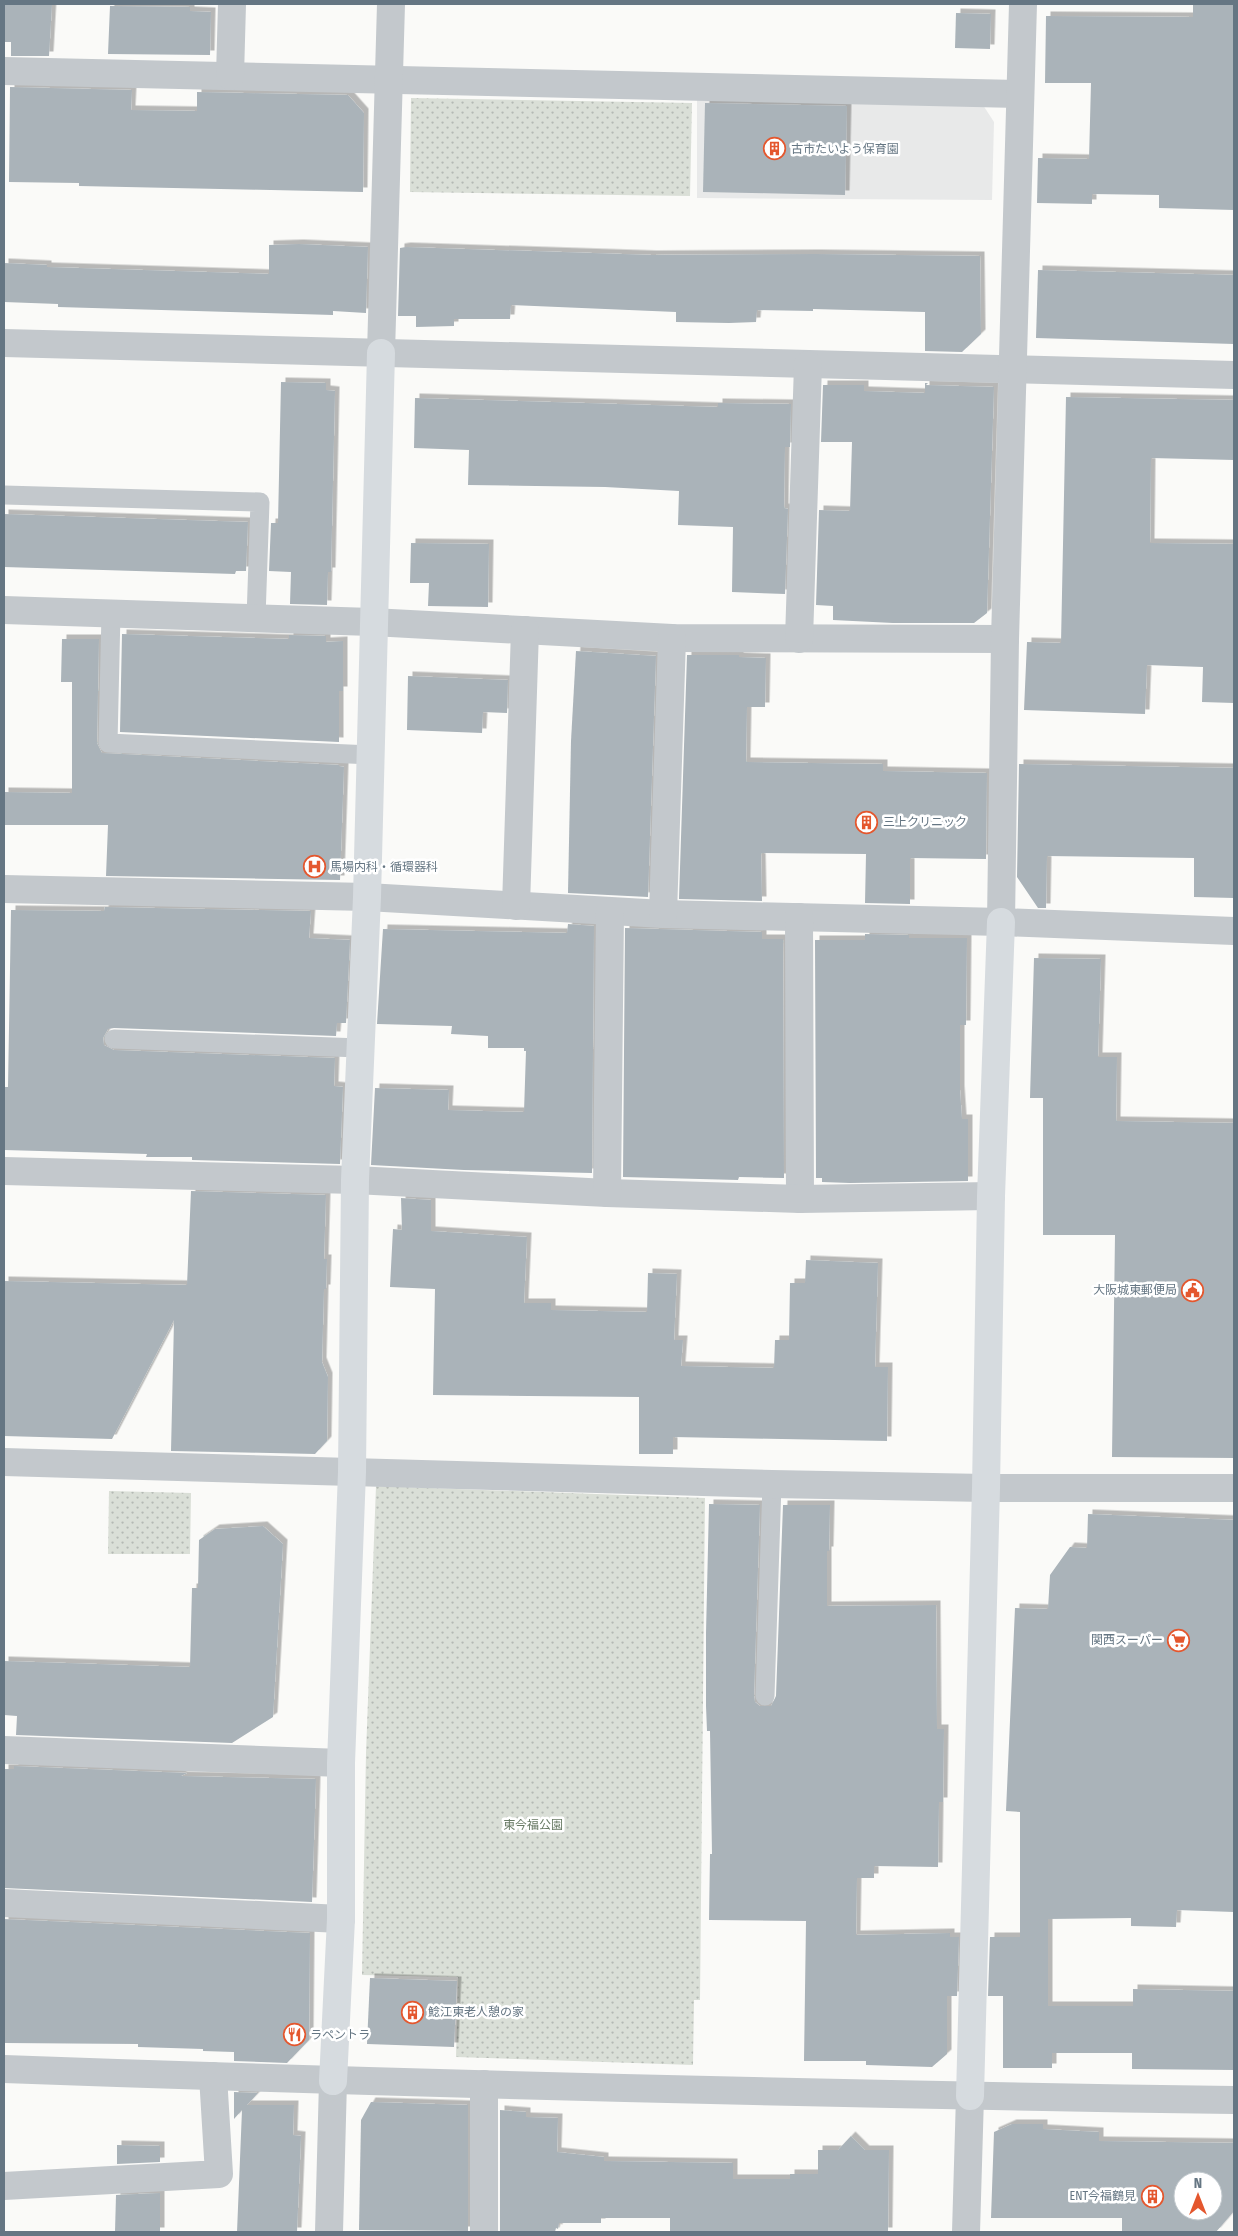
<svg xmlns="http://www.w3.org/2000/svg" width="1238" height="2236" font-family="'Fira Sans Condensed','Noto Sans JP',sans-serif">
<defs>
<pattern id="grass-dots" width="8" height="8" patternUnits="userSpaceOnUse" patternTransform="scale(1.25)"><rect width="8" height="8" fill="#dadfd7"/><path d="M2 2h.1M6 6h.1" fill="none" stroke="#b4b9b4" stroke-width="1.8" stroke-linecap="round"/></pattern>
<filter id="shadow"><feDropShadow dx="4.5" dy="-4.5" stdDeviation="0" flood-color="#0004"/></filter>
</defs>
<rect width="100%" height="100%" fill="#fafaf8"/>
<polygon fill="#e8e9e9" points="697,100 983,105 994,122 992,200 697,198"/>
<g fill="url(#grass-dots)">
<polygon points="411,98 692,103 690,196 410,192"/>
<polygon points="376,1486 705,1498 700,2000 694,2000 693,2065 456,2057 458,1977 362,1975 366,1753"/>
<polygon points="109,1491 191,1493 190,1554 108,1554"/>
</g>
<g fill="#aab3b9" fill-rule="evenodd" filter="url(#shadow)">
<polygon points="4,4 52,4 49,56 11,56 11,42 4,42"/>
<polygon points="1193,4 1234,4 1234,210 1159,208 1159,195 1092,194 1092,204 1037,203 1038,158 1089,159 1091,83 1045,83 1046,16 1193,17"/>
<polygon points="110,6 190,7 190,11 211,12 210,55 108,54"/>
<polygon points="956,13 991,14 990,49 955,48"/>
<polygon points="10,87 132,90 131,110 197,111 197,92 348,95 364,113 363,192 79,186 79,183 9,182"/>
<polygon points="705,103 847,106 845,195 703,192"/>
<polygon points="299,244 368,247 366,313 333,311 333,315 58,307 58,304 4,302 4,263 47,265 47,267 269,274 269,245"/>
<polygon points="406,247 652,255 816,254 980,256 981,334 962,352 925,351 925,312 813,309 813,311 757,310 756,322 729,323 676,322 676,312 511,305 510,319 454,319 454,326 416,327 416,316 398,316 400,248"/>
<polygon points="1038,270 1234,275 1234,344 1036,338"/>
<polygon points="281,382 326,383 326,390 335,391 331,572 328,572 327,605 290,604 291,572 269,571 271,523 278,523"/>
<polygon points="925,383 928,383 926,385 994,387 987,613 974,623 893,623 833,620 833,606 816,605 819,510 850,511 852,442 821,442 823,385 864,385 864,391 925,393"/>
<polygon points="1066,397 1234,400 1234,460 1151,458 1150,543 1234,544 1234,703 1202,702 1203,667 1147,665 1145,714 1024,710 1027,642 1061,643"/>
<polygon points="415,398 718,407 718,403 791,404 790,447 785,447 784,508 788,509 785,594 732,592 733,527 678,525 679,491 605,487 468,485 469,450 414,448"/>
<polygon points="4,514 248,522 246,571 236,571 235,574 4,567"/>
<polygon points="411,543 489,544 488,607 428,606 429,583 410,583"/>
<polygon points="122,634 289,639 289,635 326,636 326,642 343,641 343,691 339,691 339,742 120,732"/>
<polygon points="62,639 99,639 97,743 102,753 339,765 339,766 344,767 340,880 106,876 108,825 4,825 4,792 72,793 72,682 61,682"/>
<polygon points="576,651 656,656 648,897 568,893 571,741"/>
<polygon points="687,655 739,655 739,657 766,658 765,707 747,707 746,762 883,764 883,771 987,773 986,859 910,858 910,904 865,903 866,854 761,853 762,901 679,899"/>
<polygon points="408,676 508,680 507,713 483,712 482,733 407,730"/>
<polygon points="1019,764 1234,768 1234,898 1194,897 1194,858 1047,856 1046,908 1038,908 1017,877"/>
<polygon points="105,907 311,911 309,938 350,940 346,1023 337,1023 336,1036 114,1028 108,1029 103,1038 104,1045 114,1050 335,1058 334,1086 343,1087 340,1164 192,1160 192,1157 146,1157 147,1154 4,1150 4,1087 8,1087 11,910 104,911"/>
<polygon points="568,924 594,926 592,1173 464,1170 371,1165 375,1088 449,1090 448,1110 524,1112 526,1051 524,1051 524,1048 488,1048 488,1036 451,1034 452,1026 377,1024 383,929 567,933"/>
<polygon points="625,928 762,932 762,939 783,939 784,1178 739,1177 738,1180 623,1177"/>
<polygon points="865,934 909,935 909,938 967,938 966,1025 960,1025 960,1090 962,1119 968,1119 968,1181 850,1183 822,1182 822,1178 816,1178 815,940 865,940"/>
<polygon points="1034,958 1101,959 1098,1057 1117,1057 1116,1121 1234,1123 1234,1458 1112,1457 1115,1235 1043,1235 1043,1098 1030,1098"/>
<polygon points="191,1191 326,1195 324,1259 327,1259 326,1289 324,1289 322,1362 328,1377 327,1441 315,1454 171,1451 174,1320 112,1439 4,1436 4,1281 187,1285"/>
<polygon points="401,1198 431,1200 431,1231 527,1237 524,1303 551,1303 551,1310 647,1312 648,1273 677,1274 674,1340 683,1340 681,1366 774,1368 775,1340 789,1340 790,1283 805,1283 806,1260 878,1263 875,1367 888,1367 887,1441 673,1437 673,1454 639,1454 639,1397 433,1395 435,1289 390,1287 393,1229 402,1230"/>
<polygon points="709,1504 760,1505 754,1696 755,1702 760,1706 771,1706 776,1696 783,1505 830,1505 829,1551 827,1551 827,1606 936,1605 937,1729 944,1729 943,1802 939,1802 938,1867 874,1866 874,1878 857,1878 856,1935 950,1933 950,1937 959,1937 957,1996 947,1996 947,2054 932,2067 866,2065 866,2061 804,2061 806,1921 709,1920 710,1854 712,1854 710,1731 707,1731 706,1706 706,1633"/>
<polygon points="1088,1514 1234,1520 1234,1912 1177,1910 1176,1927 1131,1926 1131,1918 1048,1919 1048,2006 1133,2006 1133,1989 1234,1991 1234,2070 1132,2069 1132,2053 1052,2053 1052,2068 1003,2068 1003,1996 988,1996 990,1937 1020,1937 1020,1812 1006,1811 1015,1608 1048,1609 1050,1575 1070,1547 1087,1548"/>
<polygon points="263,1526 283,1544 273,1717 232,1743 16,1735 17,1716 4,1715 4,1661 190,1667 192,1588 198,1588 199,1540 215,1529"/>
<polygon points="14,1766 187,1773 181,1776 316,1779 312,1902 4,1888 4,1769 14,1769"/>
<polygon points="4,1919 310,1933 309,2040 287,2063 234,2061 234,2052 203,2051 203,2049 138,2047 138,2044 4,2043"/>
<polygon points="370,1978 457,1981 454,2047 367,2044"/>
<polygon points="234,2092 258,2093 247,2105 294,2105 293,2135 301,2136 297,2232 237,2232 242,2110 234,2119"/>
<polygon points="371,2102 468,2105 468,2231 359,2230 361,2120"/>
<polygon points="500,2110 526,2112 526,2117 558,2118 557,2152 604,2157 604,2161 733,2163 733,2179 790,2179 790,2174 818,2174 818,2150 838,2150 851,2136 865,2150 889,2150 888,2232 670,2232 670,2218 601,2218 601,2223 559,2223 558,2229 556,2228 555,2232 500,2232"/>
<path d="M 1012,2124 L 1043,2124 L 1043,2129 L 1099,2132 L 1099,2141 L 1234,2143 L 1234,2211 L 1216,2232 L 1122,2232 L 1122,2218 L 991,2218 L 994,2132 ZM 1183,2181 L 1213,2181 L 1213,2211 L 1183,2211 Z"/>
<polygon points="117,2145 160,2146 160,2162 117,2164"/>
<polygon points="160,2193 160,2232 115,2232 116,2195"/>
</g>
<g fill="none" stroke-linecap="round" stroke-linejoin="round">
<g stroke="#c3c8cc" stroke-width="19">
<polyline points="4,495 260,502 256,618"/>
<polyline points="111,613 108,743 371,755"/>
<polyline points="114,1039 360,1048"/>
<polyline points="765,1696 772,1484"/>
</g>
<g stroke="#c3c8cc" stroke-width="28">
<polyline points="4,71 1020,94"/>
<polyline points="230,76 232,4"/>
<polyline points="4,343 1234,375"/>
<polyline points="381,353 391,4"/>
<polyline points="4,610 372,622 672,638 1005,639"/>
<polyline points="799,639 808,365"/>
<polyline points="4,889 367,897 663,914 1001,922 1234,931"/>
<polyline points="516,906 525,630"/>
<polyline points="663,914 672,638"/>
<polyline points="799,917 800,1199"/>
<polyline points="1001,922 1005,639 1023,4"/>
<polyline points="4,1171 355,1180 607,1193 800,1199 991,1196"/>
<polyline points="607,1193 610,912"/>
<polyline points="4,1462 772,1484 986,1488 1234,1488"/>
<polyline points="4,1750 341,1763"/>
<polyline points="4,1903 341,1919"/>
<path d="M 4,2069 C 414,2084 824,2094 1234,2100"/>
<polyline points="484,2084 484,2232"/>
<polyline points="4,2186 219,2174 213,2076"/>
<polyline points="329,2232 333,2081"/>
<polyline points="966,2232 970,2096"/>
</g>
<g stroke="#d6dbdf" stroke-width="28">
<polyline points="333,2081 341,1919 341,1763 352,1472 355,1180 367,897 381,353"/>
<polyline points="970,2096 986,1488 991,1196 1001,922"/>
</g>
</g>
<defs>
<symbol id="building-ring" viewBox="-11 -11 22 22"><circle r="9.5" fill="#fff" stroke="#e4572e" stroke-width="1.5"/><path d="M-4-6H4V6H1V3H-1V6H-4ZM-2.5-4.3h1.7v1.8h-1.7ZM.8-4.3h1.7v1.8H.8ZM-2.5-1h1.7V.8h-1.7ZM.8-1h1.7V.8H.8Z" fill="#e4572e"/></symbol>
<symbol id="hospital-ring" viewBox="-11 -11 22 22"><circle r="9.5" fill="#fff" stroke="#e4572e" stroke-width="1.5"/><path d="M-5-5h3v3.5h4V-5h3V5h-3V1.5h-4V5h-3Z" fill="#e4572e"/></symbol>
<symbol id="civic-ring" viewBox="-11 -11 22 22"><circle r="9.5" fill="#fff" stroke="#e4572e" stroke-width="1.5"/><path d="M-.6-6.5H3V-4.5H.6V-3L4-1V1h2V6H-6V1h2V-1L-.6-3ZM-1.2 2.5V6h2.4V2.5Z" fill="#e4572e"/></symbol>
<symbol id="supermarket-ring" viewBox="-11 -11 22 22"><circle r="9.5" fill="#fff" stroke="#e4572e" stroke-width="1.5"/><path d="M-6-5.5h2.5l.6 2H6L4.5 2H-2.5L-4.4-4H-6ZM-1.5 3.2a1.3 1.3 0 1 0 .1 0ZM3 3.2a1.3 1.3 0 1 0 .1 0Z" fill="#e4572e"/></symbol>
<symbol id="restaurant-ring" viewBox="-11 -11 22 22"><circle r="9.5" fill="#fff" stroke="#e4572e" stroke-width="1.5"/><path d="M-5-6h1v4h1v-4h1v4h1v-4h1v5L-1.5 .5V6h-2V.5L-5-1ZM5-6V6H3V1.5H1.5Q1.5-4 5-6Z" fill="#e4572e"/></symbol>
</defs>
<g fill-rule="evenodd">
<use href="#building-ring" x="762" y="136" width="25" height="25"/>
<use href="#building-ring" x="854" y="810" width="25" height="25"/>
<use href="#hospital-ring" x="302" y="854" width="25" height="25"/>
<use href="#civic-ring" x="1180" y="1278" width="25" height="25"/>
<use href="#supermarket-ring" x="1166" y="1628" width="25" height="25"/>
<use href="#building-ring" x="400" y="2000" width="25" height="25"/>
<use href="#restaurant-ring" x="282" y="2022" width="25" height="25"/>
<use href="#building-ring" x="1140" y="2184" width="25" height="25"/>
</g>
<g text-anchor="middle" stroke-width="5" stroke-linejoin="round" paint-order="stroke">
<g font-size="12" fill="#657683" stroke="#fff" text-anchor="start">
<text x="791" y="153">古市たいよう保育園</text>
<text x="883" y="826">三上クリニック</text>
<text x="330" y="871">馬場内科・循環器科</text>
<text x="1177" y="1294" text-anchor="end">大阪城東郵便局</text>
<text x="1163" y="1644" text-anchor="end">関西スーパー</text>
<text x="428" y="2016">鯰江東老人憩の家</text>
<text x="310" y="2039">ラペントラ</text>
<text x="1136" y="2200" text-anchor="end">ENT今福鶴見</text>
</g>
<g font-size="12" fill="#687a64" stroke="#fff">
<text x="533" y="1829">東今福公園</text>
</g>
</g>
<rect width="1238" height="2236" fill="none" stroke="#657683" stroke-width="10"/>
<g transform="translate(1198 2196)"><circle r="24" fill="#ffffff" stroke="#c1c8cd"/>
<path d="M0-4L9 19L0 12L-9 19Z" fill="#e4572e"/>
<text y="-8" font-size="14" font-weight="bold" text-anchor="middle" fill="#657683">N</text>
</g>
</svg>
